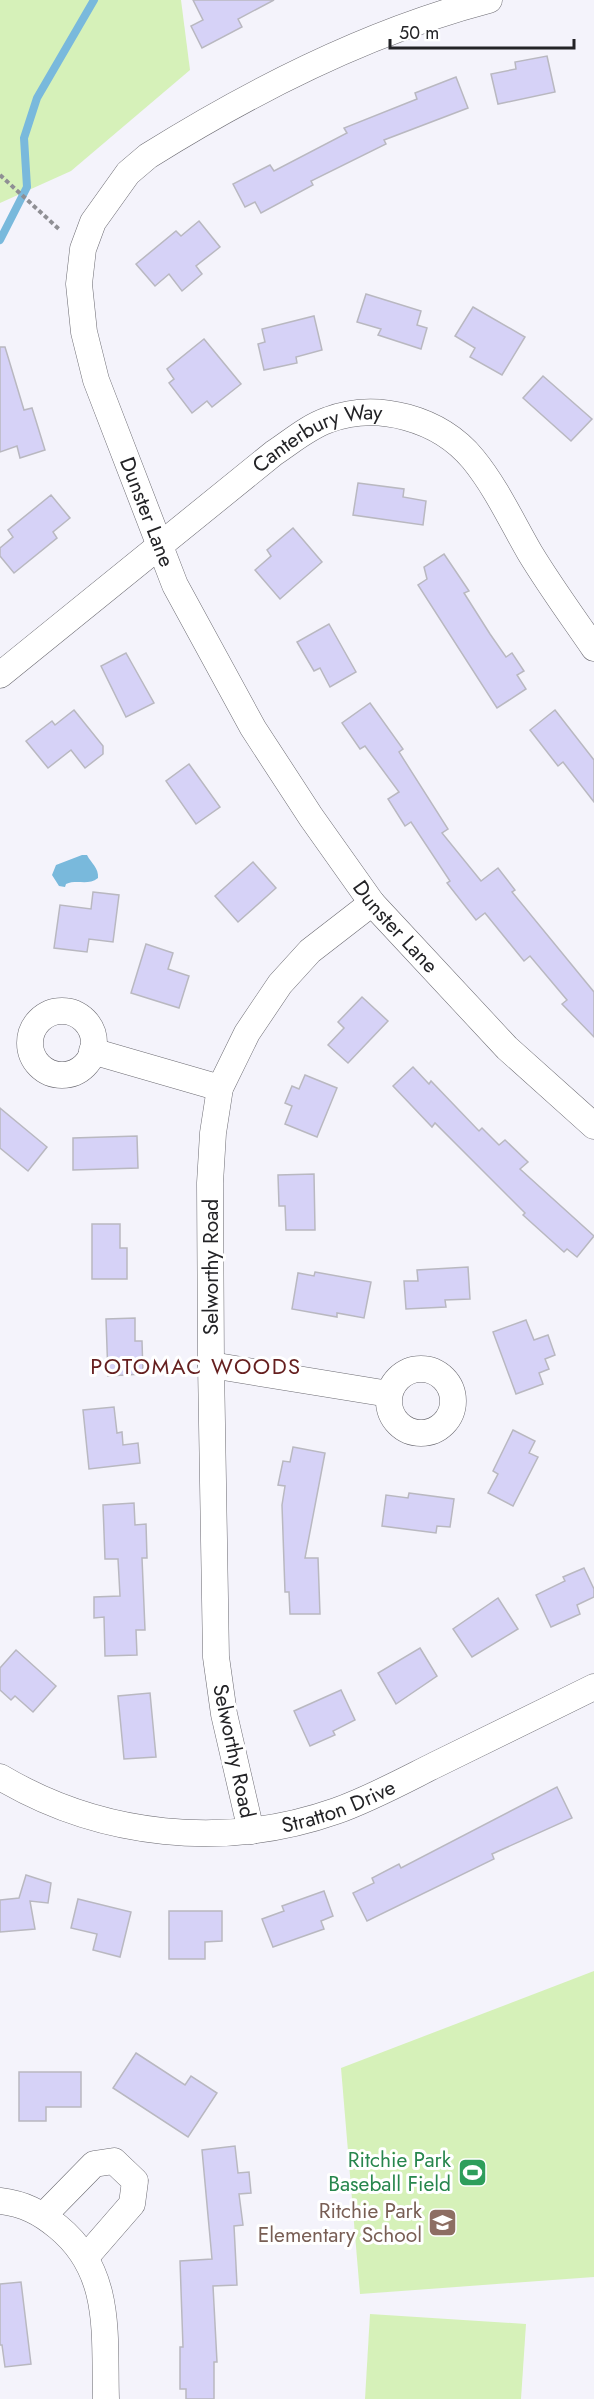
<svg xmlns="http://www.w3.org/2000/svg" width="594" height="2399" font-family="Jost,sans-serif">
<rect width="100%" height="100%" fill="#f4f3fb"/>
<g fill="#d6f1b9">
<polygon points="0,0 181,0 190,70 71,171 0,203"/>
<polygon points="594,1971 594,2277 360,2294 341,2068"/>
<polygon points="370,2314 526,2324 521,2399 365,2399"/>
</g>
<path fill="#79b9dc" d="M 82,855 L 87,855 C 91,863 99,868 98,878 C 88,886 77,879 66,884 L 65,887 L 59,886 L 52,875 L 56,865 Z"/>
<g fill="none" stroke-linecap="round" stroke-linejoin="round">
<polyline stroke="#79b9dc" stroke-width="8" points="0,240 27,187 24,138 37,98 94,0"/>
</g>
<g fill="#d6d2f7" stroke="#b9b8c0" stroke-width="1.5">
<polygon points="193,0 274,0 238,19 242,27 202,48 191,26 203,20"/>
<polygon points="547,56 555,92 498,104 491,74 516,69 515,62"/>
<polygon points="456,77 468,108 384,140 386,144 311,181 313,185 261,213 255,202 245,207 233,184 270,165 274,171 347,133 344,128 417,99 415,93"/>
<polygon points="199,221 220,247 196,266 202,274 182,291 169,274 155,286 136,264 176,231 181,236"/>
<polygon points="366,294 421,311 417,325 427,328 421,349 378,335 381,329 357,322"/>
<polygon points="473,307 525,337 502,375 470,357 475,348 455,336"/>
<polygon points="314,316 322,350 296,357 297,363 264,370 258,344 265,342 262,329"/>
<polygon points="204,339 241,384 212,407 207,401 192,413 169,383 174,379 167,369"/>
<polygon points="0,347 5,347 24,410 32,408 45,450 20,458 17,446 0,452"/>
<polygon points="543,376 592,419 571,441 523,398"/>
<polygon points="358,483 404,489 403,497 426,501 423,525 353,515"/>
<polygon points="51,495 70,518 53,532 57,538 14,573 0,556 0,548 13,537 8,530"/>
<polygon points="293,528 322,562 280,599 255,570 271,556 267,550"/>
<polygon points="444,554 469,591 464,593 490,634 506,657 512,653 524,671 517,675 526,689 497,708 418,585 427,579 424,567"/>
<polygon points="329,624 356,672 330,687 320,668 314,671 297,642"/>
<polygon points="126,653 154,703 126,717 101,666"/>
<polygon points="370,703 403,749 399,752 448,829 442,833 481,881 498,868 515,890 512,892 594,992 594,1037 562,1004 567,1000 530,956 524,961 485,913 476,920 447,883 450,881 411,822 405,826 388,799 399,792 365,746 360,749 342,723"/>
<polygon points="74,710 103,746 103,754 85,768 71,750 48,768 26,741 52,721 55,725"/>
<polygon points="555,710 594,760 594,802 563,762 558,766 530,730"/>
<polygon points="189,764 220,807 196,824 166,781"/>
<polygon points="253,862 276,888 238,922 215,896"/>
<polygon points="93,892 119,895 113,942 89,939 87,952 54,948 60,905 91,909"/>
<polygon points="146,944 173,953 168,969 189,976 179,1008 131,993"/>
<polygon points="362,997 388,1021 348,1063 328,1045 344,1028 338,1022"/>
<polygon points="413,1067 429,1084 431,1081 479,1131 482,1128 499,1145 505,1140 528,1162 520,1169 594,1236 577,1257 567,1249 564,1252 523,1215 525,1213 435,1123 432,1127 393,1086"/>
<polygon points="305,1075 337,1088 317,1137 285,1124 292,1106 285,1103 292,1086 299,1089"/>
<polygon points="0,1108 47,1147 28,1171 0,1148"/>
<polygon points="137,1136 138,1168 73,1170 73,1138"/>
<polygon points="314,1174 315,1230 286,1230 285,1206 279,1206 278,1175"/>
<polygon points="92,1224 120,1224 120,1248 127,1248 127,1279 92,1279"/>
<polygon points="468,1267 470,1299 445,1300 446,1307 406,1309 404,1281 418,1281 417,1270"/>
<polygon points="315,1272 371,1282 364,1318 337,1313 337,1317 292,1309 298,1273 314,1276"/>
<polygon points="135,1318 135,1341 142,1341 143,1374 108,1376 106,1319"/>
<polygon points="526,1320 534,1340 548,1335 555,1355 545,1359 549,1369 539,1373 543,1384 516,1394 493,1332"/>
<polygon points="114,1407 117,1433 122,1432 123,1445 138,1443 140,1463 89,1469 83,1410"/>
<polygon points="513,1430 535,1441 529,1453 538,1457 513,1506 488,1493 498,1474 493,1471"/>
<polygon points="293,1447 325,1453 305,1558 318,1558 320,1614 290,1614 289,1592 285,1592 282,1505 285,1486 278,1485 283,1461 290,1462"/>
<polygon points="409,1493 454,1499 450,1527 437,1526 436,1533 382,1526 386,1495 408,1498"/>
<polygon points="134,1503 135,1525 146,1524 147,1558 142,1558 145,1630 136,1630 137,1655 105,1656 104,1617 94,1618 94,1597 120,1596 118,1559 105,1559 103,1505"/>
<polygon points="584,1568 594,1589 594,1597 577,1605 580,1614 551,1627 536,1595 565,1581 563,1577"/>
<polygon points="498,1598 518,1629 472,1657 453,1629"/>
<polygon points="420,1648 437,1676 396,1704 378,1673"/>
<polygon points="16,1650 56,1686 33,1712 15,1696 11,1700 0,1690 0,1668"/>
<polygon points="341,1690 355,1720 333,1731 335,1735 310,1746 294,1711"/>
<polygon points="150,1693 156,1757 124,1759 118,1696"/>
<polygon points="557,1787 572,1818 492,1854 494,1859 367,1921 353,1893 374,1883 372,1878 399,1864 401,1868"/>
<polygon points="26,1875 51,1883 48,1903 30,1901 35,1929 0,1932 0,1900 19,1898"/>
<polygon points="324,1891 333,1916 321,1921 324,1929 273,1947 262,1919 284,1911 282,1906"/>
<polygon points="78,1899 131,1912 120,1957 93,1950 97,1934 71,1928"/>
<polygon points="169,1911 222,1911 222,1941 205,1942 205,1959 169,1959"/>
<polygon points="136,2053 185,2085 191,2076 217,2093 188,2137 113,2088"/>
<polygon points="19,2072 81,2072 81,2107 46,2107 46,2121 19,2121"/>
<polygon points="235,2146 238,2173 249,2172 251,2193 239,2194 243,2225 234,2226 237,2285 213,2286 217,2362 214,2362 214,2399 186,2399 186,2389 180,2389 180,2347 183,2347 180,2261 212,2259 202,2150"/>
<polygon points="21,2282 31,2364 5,2367 2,2345 0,2345 0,2284"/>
</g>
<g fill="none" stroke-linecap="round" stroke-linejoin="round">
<defs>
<g id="minor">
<path id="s1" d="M 489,0 C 370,31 252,91 148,156 L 128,173 L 93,222 L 83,249 L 79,284 L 84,332 L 96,380 L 175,585 L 253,728 L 311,817 L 372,903 L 507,1048 L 594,1126"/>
<path id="s2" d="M 0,675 L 274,453 C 292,441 308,427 328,420 C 378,401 440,419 473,459 C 496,487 512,522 530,553 C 550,586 572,616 594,648"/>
<circle cx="62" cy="1043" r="32"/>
<polyline points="92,1051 220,1088"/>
<polyline points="211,1365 389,1394"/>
<circle cx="421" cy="1401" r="32"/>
<path id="s3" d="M 0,1777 C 101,1837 225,1850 336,1811 C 370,1799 403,1781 435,1765 C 488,1739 541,1713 594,1687"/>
<polyline points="251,1831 224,1714 216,1657 211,1365 210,1183 213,1133 220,1088 247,1033 280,984 310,951 372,903"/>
<path d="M 0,2201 C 24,2204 40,2212 58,2227 C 113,2272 104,2335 106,2399"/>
<polyline points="44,2215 94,2164 114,2161 135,2181 132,2204 86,2257"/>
</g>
</defs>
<use href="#minor" stroke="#6c6b72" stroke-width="27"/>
<polyline stroke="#8f8f94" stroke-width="4" stroke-dasharray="4.5 3" stroke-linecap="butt" points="0,175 60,230"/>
<use href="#minor" stroke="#fff" stroke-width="26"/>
</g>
<defs>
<symbol id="stadium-square" viewBox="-11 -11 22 22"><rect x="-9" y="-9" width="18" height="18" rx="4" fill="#2e9e5b" stroke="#fff"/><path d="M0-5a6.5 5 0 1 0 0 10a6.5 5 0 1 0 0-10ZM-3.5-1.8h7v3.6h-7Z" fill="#fff"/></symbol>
<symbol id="school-square" viewBox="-11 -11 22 22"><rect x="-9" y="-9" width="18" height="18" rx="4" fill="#8d6e63" stroke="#fff"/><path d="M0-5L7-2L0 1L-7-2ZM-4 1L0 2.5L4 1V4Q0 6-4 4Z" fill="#fff"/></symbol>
</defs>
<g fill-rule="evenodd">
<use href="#stadium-square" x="456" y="2156" width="33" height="33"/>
<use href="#school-square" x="426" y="2206" width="33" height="33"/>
</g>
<g text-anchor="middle" stroke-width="6" stroke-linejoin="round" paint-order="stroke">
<g font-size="21" fill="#232326" stroke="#fff">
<text dy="7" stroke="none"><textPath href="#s2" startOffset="400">Canterbury Way</textPath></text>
<text dy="7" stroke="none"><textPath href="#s1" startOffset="766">Dunster Lane</textPath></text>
<text dy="7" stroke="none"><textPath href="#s1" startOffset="1252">Dunster Lane</textPath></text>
<text transform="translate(211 1267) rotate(-90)" y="7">Selworthy Road</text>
<text transform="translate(234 1751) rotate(78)" y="7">Selworthy Road</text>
<text dy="7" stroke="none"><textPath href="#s3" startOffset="352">Stratton Drive</textPath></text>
</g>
<g font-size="21" fill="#27864d" stroke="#fff" text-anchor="end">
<text x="451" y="2167">Ritchie Park<tspan x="451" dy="24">Baseball Field</tspan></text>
</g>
<g font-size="21" fill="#785e54" stroke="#fff" text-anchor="end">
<text x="422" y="2218">Ritchie Park<tspan x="422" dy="24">Elementary School</tspan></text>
</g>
<g font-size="22" letter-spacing="1.5" fill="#651f1f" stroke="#fff">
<text x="196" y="1374">POTOMAC WOODS</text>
</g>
</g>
<path d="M390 39v9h184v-9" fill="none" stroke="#232326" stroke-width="3"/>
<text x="399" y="39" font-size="18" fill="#232326" stroke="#ffffff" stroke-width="4.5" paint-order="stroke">50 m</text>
</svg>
